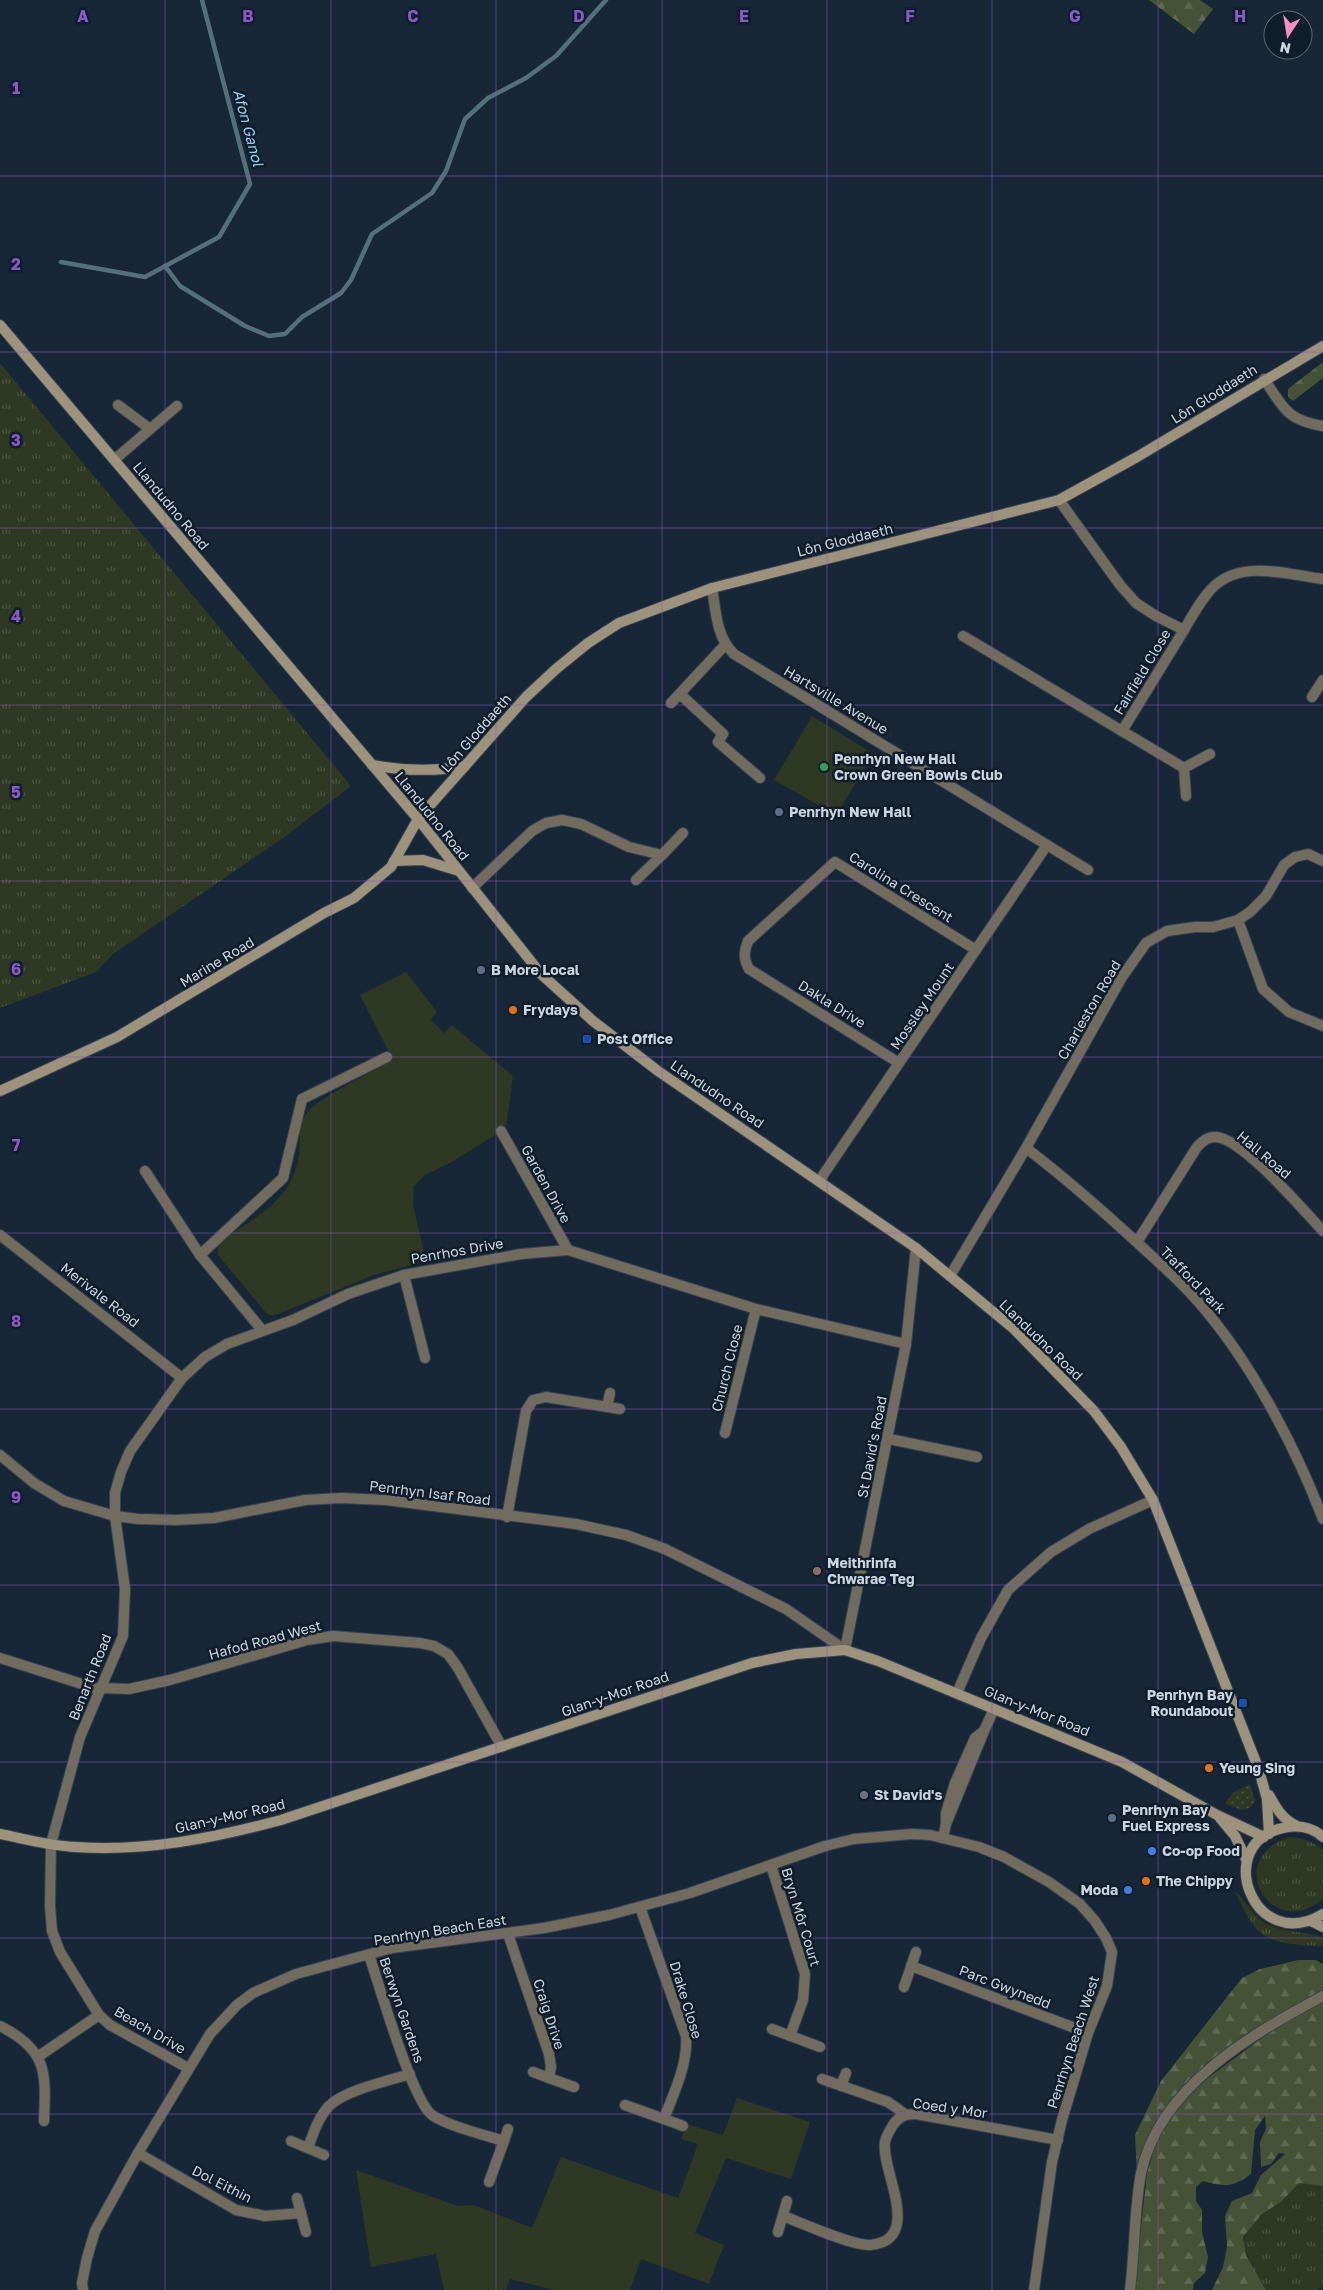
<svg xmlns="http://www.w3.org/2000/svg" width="1323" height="2290" font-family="'Golos Text',sans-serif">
<defs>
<pattern id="grass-tufts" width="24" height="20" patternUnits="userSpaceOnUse" patternTransform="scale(1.25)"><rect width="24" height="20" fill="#2e3822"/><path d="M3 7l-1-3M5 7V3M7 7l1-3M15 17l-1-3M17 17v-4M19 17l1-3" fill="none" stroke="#4b5442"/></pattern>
<pattern id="forest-firs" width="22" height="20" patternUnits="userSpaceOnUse" patternTransform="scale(1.25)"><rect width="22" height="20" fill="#455235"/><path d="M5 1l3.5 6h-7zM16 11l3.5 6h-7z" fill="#5e6a52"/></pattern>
<pattern id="garden-dots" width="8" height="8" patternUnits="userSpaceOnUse" patternTransform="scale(1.25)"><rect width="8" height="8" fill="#2e3822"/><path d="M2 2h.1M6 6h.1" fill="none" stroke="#4b5442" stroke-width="1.8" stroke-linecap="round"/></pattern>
</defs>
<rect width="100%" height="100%" fill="#182737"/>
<g fill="url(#grass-tufts)">
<polygon points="0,363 351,786 283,838 113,954 96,972 0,1008"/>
<path d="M 1290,1837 C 1304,1838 1312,1841 1323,1850 L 1323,1899 C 1271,1943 1222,1857 1290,1837 Z"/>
<path d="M 1235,1892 C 1245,1897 1251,1915 1265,1923 C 1282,1933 1304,1931 1323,1937 L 1323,1946 C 1301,1945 1268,1946 1254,1926 C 1246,1916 1241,1903 1235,1892 Z"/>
<polygon points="1299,2183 1323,2186 1323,2286 1317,2290 1266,2290 1246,2255 1243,2237 1261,2215 1282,2201"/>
</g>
<g fill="url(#forest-firs)">
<polygon points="1149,0 1200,0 1213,9 1194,34"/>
<polygon points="1323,362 1323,378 1293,401 1288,397 1288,389"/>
<path d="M 1298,1960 L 1316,1960 L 1323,1964 L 1323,1991 C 1269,2020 1200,2057 1165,2109 C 1151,2129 1144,2153 1137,2176 L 1135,2135 L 1161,2081 L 1242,1978 L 1260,1969 Z"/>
<path d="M 1323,2001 L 1323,2186 L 1299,2183 L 1282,2201 L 1261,2215 L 1243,2237 L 1246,2255 L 1266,2290 L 1212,2290 L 1223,2267 L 1227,2247 L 1225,2216 L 1232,2201 L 1252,2193 L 1261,2175 L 1285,2154 L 1279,2153 L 1271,2164 L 1261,2167 L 1260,2142 L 1266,2129 L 1265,2116 L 1255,2130 L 1251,2174 C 1232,2188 1225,2187 1203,2181 L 1196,2187 L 1196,2201 L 1202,2210 L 1202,2232 L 1208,2257 L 1205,2273 L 1194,2283 L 1193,2290 L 1134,2290 L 1147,2173 L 1155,2145 L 1179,2103 L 1208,2078 L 1279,2025 Z"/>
</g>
<g fill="#2e3822">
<polygon points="812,716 874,754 836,815 774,780"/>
<path d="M 406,972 L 437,1012 L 431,1020 L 444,1033 L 452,1025 L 513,1076 L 506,1128 L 452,1162 L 425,1175 L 414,1186 L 413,1205 L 426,1261 L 374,1275 L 273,1316 L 266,1313 L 218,1255 L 218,1245 L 223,1239 C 257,1217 293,1199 299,1155 C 301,1141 297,1126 306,1114 C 317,1098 373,1072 393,1060 L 360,995 Z"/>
<polygon points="737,2098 810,2122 791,2179 726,2158 695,2233 724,2245 709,2284 641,2259 630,2290 554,2290 510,2279 506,2290 444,2290 436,2254 371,2267 356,2170 458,2206 474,2205 532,2228 561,2157 678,2198 698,2144 681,2139 687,2124 723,2135"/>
</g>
<polygon fill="url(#garden-dots)" points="1250,1784 1255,1801 1250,1808 1240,1810 1225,1803 1234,1792"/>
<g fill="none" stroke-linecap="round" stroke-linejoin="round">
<g stroke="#54707e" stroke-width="4.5">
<polyline points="61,262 145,277 219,237 250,184 202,0"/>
<polyline points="165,266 180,286 245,326 269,336 285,334 302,317 341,293 351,280 372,234 432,193 446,171 465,119 488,98 526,78 556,56 606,0"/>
</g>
<defs>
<g id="street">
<path d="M 1264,379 C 1284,408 1286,420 1323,426"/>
<polyline points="118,405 150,429"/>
<polyline points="114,460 177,406"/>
<polyline points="1059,500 1120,585 1136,603 1156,616 1184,630 1122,731 1184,768 1210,754"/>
<path d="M 712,588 C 716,611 716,637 734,654 L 1088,870"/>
<path d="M 1184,630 C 1191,618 1198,605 1207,594 C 1235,557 1284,574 1323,579"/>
<polyline points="963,636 1122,731"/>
<polyline points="680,694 723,734 718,742 760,778"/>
<polyline points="1312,697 1323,680"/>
<polyline points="671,703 725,645"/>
<polyline points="1184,768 1186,796"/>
<polyline points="636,880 662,855"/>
<polyline points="472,888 532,831 546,823 562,820 581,824 629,847 662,855 683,833"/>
<polyline points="1238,920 1263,989 1289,1012 1323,1026"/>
<path d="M 899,1063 L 749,969 C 743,958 744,952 748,941 L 835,862 L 976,950"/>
<polyline points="501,1131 568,1250"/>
<path d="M 1026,1148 C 1067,1179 1104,1212 1142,1247 C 1166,1269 1191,1291 1211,1317 C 1257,1374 1297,1451 1323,1519"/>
<polyline points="145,1171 200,1255 262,1330"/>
<polyline points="819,1181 1047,845"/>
<polyline points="0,1235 182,1378"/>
<path d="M 1137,1242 L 1197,1147 C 1203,1141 1208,1136 1217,1137 C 1245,1141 1303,1210 1323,1231"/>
<polyline points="200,1255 283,1178 302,1099 387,1057"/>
<polyline points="404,1275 425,1358"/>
<polyline points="950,1276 1026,1148 1122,977 1146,943 1167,931 1195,927 1213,927 1238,920 1250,912 1266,896 1284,865 1295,857 1308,854 1323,861"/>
<polyline points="607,1407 610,1393"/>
<polyline points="725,1433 756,1309"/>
<polyline points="889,1439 977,1457"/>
<polyline points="0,1455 34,1483 64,1501 115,1516 138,1519 176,1520 214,1518 305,1500 341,1498 386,1500 576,1524 626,1535 665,1549 786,1609 845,1650 906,1344 916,1248"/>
<polyline points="507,1517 526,1411 533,1400 546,1397 620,1409"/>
<polyline points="0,1658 101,1690"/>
<polyline points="102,1688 129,1689 170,1680 307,1640 333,1636 420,1643 434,1646 448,1654 458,1668 502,1747"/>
<polyline points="957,1693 981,1638 1008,1590 1051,1552 1089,1529 1153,1500"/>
<polyline points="984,1731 994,1709"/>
<polyline points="943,1838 946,1824 984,1731 975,1738 955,1783 946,1813 946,1824"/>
<polyline points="771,1865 805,1974 803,2000 790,2036"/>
<polyline points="508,1934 549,2054 551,2067 549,2078 574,2087"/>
<path d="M 369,1955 C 379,1984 412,2100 432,2115 C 447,2126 485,2135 504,2141 L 489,2182"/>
<polyline points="911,1966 1088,2033"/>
<polyline points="904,1987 916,1952"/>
<path d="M 0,2026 C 48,2050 46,2073 44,2121"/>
<polyline points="772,2029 820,2047"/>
<polyline points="39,2056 99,2015"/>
<polyline points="188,2068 110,2025 99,2015 60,1952 52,1931 50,1906 51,1844 80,1737 123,1636 125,1589 115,1516 115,1493 121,1472 130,1451 182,1378 205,1357 227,1344 293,1320 348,1294 404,1275 521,1254 568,1250 756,1309 906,1344"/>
<polyline points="533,2072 549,2078"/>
<polyline points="822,2079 888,2102 905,2114"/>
<polyline points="841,2086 846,2073"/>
<path d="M 625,2105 L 664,2119 C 674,2092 688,2065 686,2036 L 640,1907"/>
<polyline points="664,2119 683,2126"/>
<polyline points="291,2141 324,2155"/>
<polyline points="504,2141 508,2129"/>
<path d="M 308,2148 C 313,2134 318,2118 329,2106 C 345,2090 388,2081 410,2074"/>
<polyline points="138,2153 236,2210 265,2216 301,2213"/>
<polyline points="297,2198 306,2232"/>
<path d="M 783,2216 C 802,2223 852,2246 870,2245 C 925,2240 880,2169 885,2142 C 886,2136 890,2130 893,2125 C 899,2116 906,2114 916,2114 L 1058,2140"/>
<polyline points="778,2232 787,2201"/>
<polyline points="83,2290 82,2283 87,2258 95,2231 138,2153 210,2034 237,2005 253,1993 296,1974 392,1948 544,1928 609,1915 690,1893 825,1846 854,1839 912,1834 930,1835 979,1847 1004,1857 1049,1882 1080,1904 1095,1921 1106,1938 1112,1952 1107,1986 1088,2033 1062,2120 1052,2162 1034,2290"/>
<path d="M 1130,2290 C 1135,2251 1134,2211 1141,2173 C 1159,2087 1252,2034 1323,1996"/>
</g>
<g id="secondary">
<polyline points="0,325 418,819 541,974 593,1021 658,1071 916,1248 1014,1329 1094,1411 1121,1447 1153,1500 1259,1770 1267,1799 1269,1834"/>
<path d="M 372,765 C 404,771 433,772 465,766"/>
<polyline points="394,861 423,860 459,871"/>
<polyline points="0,1091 117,1037 324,913 354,898 391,867 418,819 526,697 556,669 588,643 619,623 712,588 1059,500 1137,457 1323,346"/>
<path d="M 1269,1795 C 1277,1809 1282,1819 1297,1826"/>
<polyline points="1220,1818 1235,1836 1247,1861"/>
<path d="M 0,1834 C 25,1839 50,1846 76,1847 C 145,1852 214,1838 281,1820 L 752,1663 L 796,1654 L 845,1650 L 878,1661 L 1122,1762 L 1217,1815 L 1264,1837"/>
<path d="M 1323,1837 C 1312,1827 1297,1825 1283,1828 C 1212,1843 1253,1956 1323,1914"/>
<polyline points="1311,1921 1323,1927"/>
</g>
</defs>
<use href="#street" stroke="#354352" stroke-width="12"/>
<use href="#secondary" stroke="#354352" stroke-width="12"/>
<use href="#street" stroke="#726c5e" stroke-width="10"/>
<use href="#secondary" stroke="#9d937d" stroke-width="10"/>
</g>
<path fill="none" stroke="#8f56c7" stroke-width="1" stroke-opacity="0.55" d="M 165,0 L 165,2290M 331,0 L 331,2290M 496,0 L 496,2290M 662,0 L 662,2290M 827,0 L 827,2290M 992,0 L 992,2290M 1158,0 L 1158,2290M 0,176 L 1323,176M 0,352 L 1323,352M 0,528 L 1323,528M 0,705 L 1323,705M 0,881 L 1323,881M 0,1057 L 1323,1057M 0,1233 L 1323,1233M 0,1409 L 1323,1409M 0,1585 L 1323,1585M 0,1762 L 1323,1762M 0,1938 L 1323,1938M 0,2114 L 1323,2114"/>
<circle fill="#2e9e5b" stroke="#0f1e2c" stroke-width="2" cx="824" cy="767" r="5"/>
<g fill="#5c6f8a" stroke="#0f1e2c" stroke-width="2">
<circle cx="779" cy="812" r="5"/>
<circle cx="481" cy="970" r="5"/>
<circle cx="1112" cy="1818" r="5"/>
</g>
<g fill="#e8710a" stroke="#0f1e2c" stroke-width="2">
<circle cx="513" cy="1010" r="5"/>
<circle cx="1209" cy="1768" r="5"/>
<circle cx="1146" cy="1881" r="5"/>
</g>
<g fill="#1a4fb4" stroke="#0f1e2c" stroke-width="2">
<rect x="582" y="1034" width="10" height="10" rx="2.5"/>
<rect x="1238" y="1698" width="10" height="10" rx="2.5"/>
</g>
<circle fill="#8d6e63" stroke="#0f1e2c" stroke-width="2" cx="817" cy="1571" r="5"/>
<circle fill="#6b7280" stroke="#0f1e2c" stroke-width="2" cx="864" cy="1795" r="5"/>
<g fill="#3f7fe0" stroke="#0f1e2c" stroke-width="2">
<circle cx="1152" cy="1851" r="5"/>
<circle cx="1128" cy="1890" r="5"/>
</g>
<g text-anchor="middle" stroke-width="5" stroke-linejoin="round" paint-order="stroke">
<g font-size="14" fill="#cbd5df" stroke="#0f1e2c">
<text transform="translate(1214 394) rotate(-32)" y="5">Lôn Gloddaeth</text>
<text transform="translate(171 506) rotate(50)" y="5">Llandudno Road</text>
<text transform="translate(845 540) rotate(-14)" y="5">Lôn Gloddaeth</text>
<text transform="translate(1142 672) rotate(-59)" y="5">Fairfield Close</text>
<text transform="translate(836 700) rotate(31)" y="5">Hartsville Avenue</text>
<text transform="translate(476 733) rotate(-49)" y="5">Lôn Gloddaeth</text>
<text transform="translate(432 816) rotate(51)" y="5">Llandudno Road</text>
<text transform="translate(901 887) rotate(32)" y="5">Carolina Crescent</text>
<text transform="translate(217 962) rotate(-31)" y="5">Marine Road</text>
<text transform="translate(832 1004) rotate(32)" y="5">Dakla Drive</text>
<text transform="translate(922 1006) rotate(-56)" y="5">Mossley Mount</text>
<text transform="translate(1089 1010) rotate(-60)" y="5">Charleston Road</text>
<text transform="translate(717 1094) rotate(34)" y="5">Llandudno Road</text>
<text transform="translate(1264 1155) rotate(40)" y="5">Hall Road</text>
<text transform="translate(546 1184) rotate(61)" y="5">Garden Drive</text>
<text transform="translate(457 1251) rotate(-10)" y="5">Penrhos Drive</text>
<text transform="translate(1193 1280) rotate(46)" y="5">Trafford Park</text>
<text transform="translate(100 1295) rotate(38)" y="5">Merivale Road</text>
<text transform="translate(1041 1340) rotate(44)" y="5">Llandudno Road</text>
<text transform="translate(727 1368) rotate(-76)" y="5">Church Close</text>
<text transform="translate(872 1447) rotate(-79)" y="5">St David's Road</text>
<text transform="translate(430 1493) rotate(7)" y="5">Penrhyn Isaf Road</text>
<text transform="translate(265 1640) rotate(-15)" y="5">Hafod Road West</text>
<text transform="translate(90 1677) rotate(-68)" y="5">Benarth Road</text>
<text transform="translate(615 1694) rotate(-19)" y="5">Glan-y-Mor Road</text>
<text transform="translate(1037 1711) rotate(22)" y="5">Glan-y-Mor Road</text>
<text transform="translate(230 1816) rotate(-13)" y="5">Glan-y-Mor Road</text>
<text transform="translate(801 1917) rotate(73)" y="5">Bryn Môr Court</text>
<text transform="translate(440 1930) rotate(-9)" y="5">Penrhyn Beach East</text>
<text transform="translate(1005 1987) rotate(21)" y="5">Parc Gwynedd</text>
<text transform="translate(686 2000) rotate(73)" y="5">Drake Close</text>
<text transform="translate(402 2010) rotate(71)" y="5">Berwyn Gardens</text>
<text transform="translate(549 2014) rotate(72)" y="5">Craig Drive</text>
<text transform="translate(150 2030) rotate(30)" y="5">Beach Drive</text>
<text transform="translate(1073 2042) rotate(-72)" y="5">Penrhyn Beach West</text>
<text transform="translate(950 2108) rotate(8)" y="5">Coed y Mor</text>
<text transform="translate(222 2184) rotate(27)" y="5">Dol Eithin</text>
</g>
<g font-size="14" font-weight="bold" fill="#cbd5df" stroke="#0f1e2c" text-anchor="start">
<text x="834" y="764">Penrhyn New Hall<tspan x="834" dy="16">Crown Green Bowls Club</tspan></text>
<text x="789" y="817">Penrhyn New Hall</text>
<text x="491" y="975">B More Local</text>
<text x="523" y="1015">Frydays</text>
<text x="597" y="1044">Post Office</text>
<text x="827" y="1568">Meithrinfa<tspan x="827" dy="16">Chwarae Teg</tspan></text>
<text x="1233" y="1700" text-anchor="end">Penrhyn Bay<tspan x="1233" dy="16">Roundabout</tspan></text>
<text x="1219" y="1773">Yeung Sing</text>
<text x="874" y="1800">St David's</text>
<text x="1122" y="1815">Penrhyn Bay<tspan x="1122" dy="16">Fuel Express</tspan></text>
<text x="1162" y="1856">Co-op Food</text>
<text x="1156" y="1886">The Chippy</text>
<text x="1118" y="1895" text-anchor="end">Moda</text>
</g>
<g font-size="15" font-style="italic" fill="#8ed1ef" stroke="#0f1e2c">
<text transform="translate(248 128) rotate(75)" y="5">Afon Ganol</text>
</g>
</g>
<g font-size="16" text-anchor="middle" font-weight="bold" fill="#8f56c7" stroke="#0f1e2c" stroke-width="5" stroke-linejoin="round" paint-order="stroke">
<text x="83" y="22">A</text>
<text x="248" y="22">B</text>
<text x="413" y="22">C</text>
<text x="579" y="22">D</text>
<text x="744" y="22">E</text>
<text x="910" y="22">F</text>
<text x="1075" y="22">G</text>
<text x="1240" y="22">H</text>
<text x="16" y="94">1</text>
<text x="16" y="270">2</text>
<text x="16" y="446">3</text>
<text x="16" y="622">4</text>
<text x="16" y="798">5</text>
<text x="16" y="975">6</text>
<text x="16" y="1151">7</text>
<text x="16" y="1327">8</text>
<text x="16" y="1503">9</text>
</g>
<g transform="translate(1288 35) rotate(192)"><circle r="24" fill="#0f1e2c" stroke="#5a6774"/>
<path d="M0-4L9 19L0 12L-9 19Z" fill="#fa8fc8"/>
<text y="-8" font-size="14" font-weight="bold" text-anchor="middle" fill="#cbd5df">N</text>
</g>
</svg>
